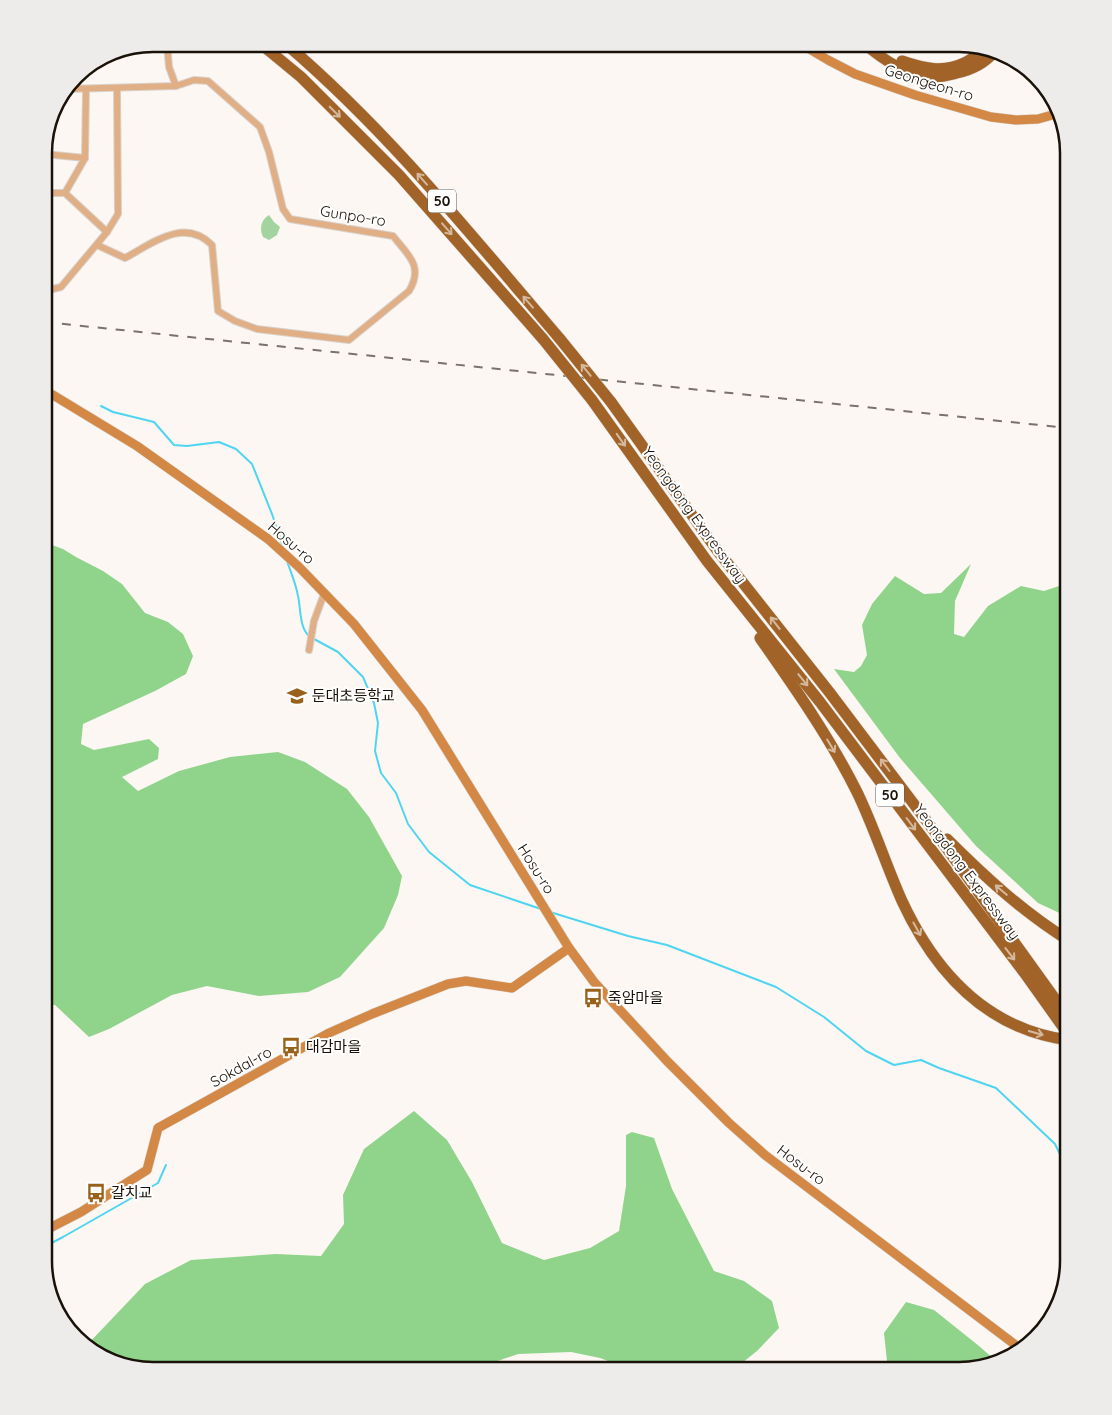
<svg xmlns="http://www.w3.org/2000/svg" width="1112" height="1415" font-family="Quicksand,'Noto Sans KR',sans-serif">
<rect width="100%" height="100%" fill="#fcf7f2"/>
<path fill="#a3d39f" d="M 269,215 L 274,222 L 280,227 L 277,235 L 269,240 L 263,237 C 259,228 261,220 269,215 Z"/>
<g fill="#90d48c">
<polygon points="44,542 63,549 76,557 103,571 122,584 145,613 168,622 183,634 193,656 186,674 155,691 83,724 81,744 94,750 149,739 159,748 158,759 122,777 138,791 179,771 230,757 278,752 305,762 347,789 369,817 402,876 398,895 384,928 340,977 308,992 259,996 207,986 172,995 109,1029 89,1037 55,1005 44,1005"/>
<polygon points="971,564 955,601 954,634 964,637 988,606 1021,586 1044,591 1068,583 1068,917 1038,903 976,846 900,758 834,669 854,672 861,666 867,655 862,625 872,604 895,576 924,594 941,593"/>
<polygon points="414,1111 447,1140 472,1182 502,1243 544,1260 590,1248 619,1231 626,1186 626,1135 632,1132 654,1138 672,1189 714,1271 744,1281 772,1301 779,1328 757,1351 732,1371 635,1371 600,1358 571,1352 518,1354 468,1371 153,1371 99,1357 87,1345 145,1284 191,1260 276,1254 321,1256 344,1224 343,1195 364,1149"/>
<polygon points="906,1302 934,1310 979,1346 995,1360 959,1371 888,1371 884,1333"/>
</g>
<g fill="none" stroke-linecap="round" stroke-linejoin="round">
<g stroke="#4fd5f2" stroke-width="2">
<polyline points="101,406 113,412 154,422 174,445 187,446 219,442 236,449 252,464 272,514 283,547"/>
<path d="M 287,561 C 291,573 296,584 298,596 C 301,609 299,628 310,637"/>
<polyline points="314,639 338,652 363,677 374,703 378,723 375,751 381,773 396,793 408,824 429,852 470,885 541,909"/>
<polyline points="550,912 628,936 667,945 776,987 824,1017 866,1051 894,1065 921,1060 939,1068 996,1088 1055,1144 1068,1171"/>
<polyline points="44,1247 63,1237 158,1183 166,1165"/>
</g>
<defs>
<g id="street">
<polyline points="167,44 169,67 176,86"/>
<path d="M 67,89 L 176,86 L 194,80 L 208,81 L 260,127 L 269,152 L 283,209 L 290,219 L 393,236 C 408,255 424,266 409,291 L 349,340 L 257,329 L 235,321 L 218,311 L 212,245 C 184,217 153,243 125,258 L 97,245"/>
<polyline points="44,154 85,158 86,89"/>
<polyline points="44,193 65,193 107,232"/>
<polyline points="65,193 85,158"/>
<polyline points="44,287 53,289 61,287 107,232 118,214 117,89"/>
<polyline points="309,650 314,621 324,594"/>
</g>
<g id="secondary">
<polyline points="801,44 828,60 855,74 915,95 991,117 1016,120 1038,119 1056,114"/>
<polyline points="44,392 53,395 137,446 268,539 299,567 354,624 422,710 569,948 594,982 667,1061 729,1123 765,1155 1022,1350"/>
<polyline points="44,1231 81,1212 147,1170 158,1128 329,1033 372,1014 448,984 466,981 512,988 569,948"/>
</g>
<g id="highway">
<polyline points="261,44 301,77 399,175 543,339"/>
<path d="M 286,44 C 388,131 473,237 560,339"/>
<path d="M 865,44 C 882,59 910,78 934,77 C 942,77 949,75 957,73 C 970,70 985,63 994,52"/>
<path d="M 902,61 C 922,68 944,73 964,63 C 971,60 978,54 984,50"/>
<polyline points="592,400 707,561 820,702 1026,975 1068,1034"/>
<polyline points="611,402 717,550 830,693 938,836 1068,1017"/>
<path d="M 760,638 C 795,688 830,738 857,792 C 874,827 886,865 902,901 C 935,972 987,1029 1068,1040"/>
<path d="M 947,839 C 984,876 1023,912 1068,940"/>
</g>
</defs>
<use href="#street" stroke="#d8d2cd" stroke-width="8"/>
<use href="#secondary" stroke="#d8d2cd" stroke-width="10"/>
<use href="#highway" stroke="#d8d2cd" stroke-width="12"/>
<use href="#street" stroke="#e1af85" stroke-width="6"/>
<use href="#secondary" stroke="#d38945" stroke-width="9"/>
<use href="#highway" stroke="#a16328" stroke-width="11"/>
<polyline stroke="#79736b" stroke-width="2" stroke-dasharray="9 9" stroke-linecap="butt" points="44,322 1068,428"/>
<defs>
<g id="highway-bridge">
<polyline points="543,339 592,400"/>
<polyline points="560,339 611,402"/>
</g>
</defs>
<use href="#highway-bridge" stroke="#d8d2cd" stroke-width="12" stroke-linecap="butt"/>
<use href="#highway-bridge" stroke="#a16328" stroke-width="11"/>
</g>
<defs><path id="oneway-shaft" d="M-6 0H5M1.5-3L5.5 0L1.5 3" fill="none" stroke-width="1.6" stroke-linecap="round" stroke-linejoin="round" transform="scale(1.25)"/></defs>
<g stroke="#d5b99e">
<use href="#oneway-shaft" transform="translate(335 112) rotate(45)"/>
<use href="#oneway-shaft" transform="translate(422 179) rotate(-131)"/>
<use href="#oneway-shaft" transform="translate(447 229) rotate(49)"/>
<use href="#oneway-shaft" transform="translate(528 302) rotate(-131)"/>
<use href="#oneway-shaft" transform="translate(586 370) rotate(-129)"/>
<use href="#oneway-shaft" transform="translate(621 440) rotate(55)"/>
<use href="#oneway-shaft" transform="translate(775 623) rotate(-128)"/>
<use href="#oneway-shaft" transform="translate(803 680) rotate(51)"/>
<use href="#oneway-shaft" transform="translate(831 746) rotate(59)"/>
<use href="#oneway-shaft" transform="translate(885 765) rotate(-127)"/>
<use href="#oneway-shaft" transform="translate(911 824) rotate(53)"/>
<use href="#oneway-shaft" transform="translate(1001 890) rotate(-140)"/>
<use href="#oneway-shaft" transform="translate(917 929) rotate(61)"/>
<use href="#oneway-shaft" transform="translate(1010 954) rotate(52)"/>
<use href="#oneway-shaft" transform="translate(1036 1033) rotate(16)"/>
</g>
<defs>
<symbol id="school-bare" viewBox="-9 -9 18 18"><path d="M0-5L7-2L0 1L-7-2ZM-4 1L0 2.5L4 1V4Q0 6-4 4Z" fill="#98621b" stroke="#fff" stroke-width="2.5" paint-order="stroke"/></symbol>
<symbol id="bus-bare" viewBox="-9 -9 18 18"><path d="M-5-6H5V4H4V6H2V4H-2V6H-4V4H-5ZM-3.5-4V0h7V-4ZM-3.5 1.2v1.5H-2V1.2ZM2 1.2v1.5H3.5V1.2Z" fill="#98621b" stroke="#fff" stroke-width="2.5" paint-order="stroke"/></symbol>
</defs>
<g fill-rule="evenodd">
<use href="#school-bare" x="283" y="682" width="28" height="28"/>
<use href="#bus-bare" x="579" y="984" width="28" height="28"/>
<use href="#bus-bare" x="277" y="1033" width="28" height="28"/>
<use href="#bus-bare" x="82" y="1179" width="28" height="28"/>
</g>
<g text-anchor="middle" stroke-width="4" stroke-linejoin="round" paint-order="stroke">
<g fill="#fff" stroke="#5f5952" stroke-width="1">
<rect x="428" y="189.5" width="28" height="23" rx="4"/>
<rect x="876" y="783.5" width="28" height="23" rx="4"/>
</g>
<g font-size="14" font-weight="bold" fill="#1a1208">
<text x="442" y="206">50</text>
<text x="890" y="800">50</text>
</g>
<g font-size="15" fill="#1a1208" stroke="#fff">
<text transform="translate(929 83) rotate(17)" y="5">Geongeon-ro</text>
<text transform="translate(353 216) rotate(9)" y="5">Gunpo-ro</text>
<text transform="translate(694 515) rotate(54)" y="5">Yeongdong Expressway</text>
<text transform="translate(291 543) rotate(41)" y="5">Hosu-ro</text>
<text transform="translate(536 869) rotate(58)" y="5">Hosu-ro</text>
<text transform="translate(967 872) rotate(53)" y="5">Yeongdong Expressway</text>
<text transform="translate(241 1067) rotate(-29)" y="5">Sokdal-ro</text>
<text transform="translate(801 1165) rotate(37)" y="5">Hosu-ro</text>
</g>
<g font-size="15" fill="#1a1208" stroke="#fff" text-anchor="start">
<text x="312" y="701">둔대초등학교</text>
<text x="608" y="1003">죽암마을</text>
<text x="306" y="1052">대감마을</text>
<text x="111" y="1198">갈치교</text>
</g>
</g>
<path d="M0 0H1112V1415H0ZM153 52H959A101 101 0 0 1 1060 153V1261A101 101 0 0 1 959 1362H153A101 101 0 0 1 52 1261V153A101 101 0 0 1 153 52Z" fill="#edeceb" fill-rule="evenodd"/>
<path fill="none" stroke="#1a1208" stroke-width="2.5" d="M153 52H959A101 101 0 0 1 1060 153V1261A101 101 0 0 1 959 1362H153A101 101 0 0 1 52 1261V153A101 101 0 0 1 153 52Z"/>
</svg>
